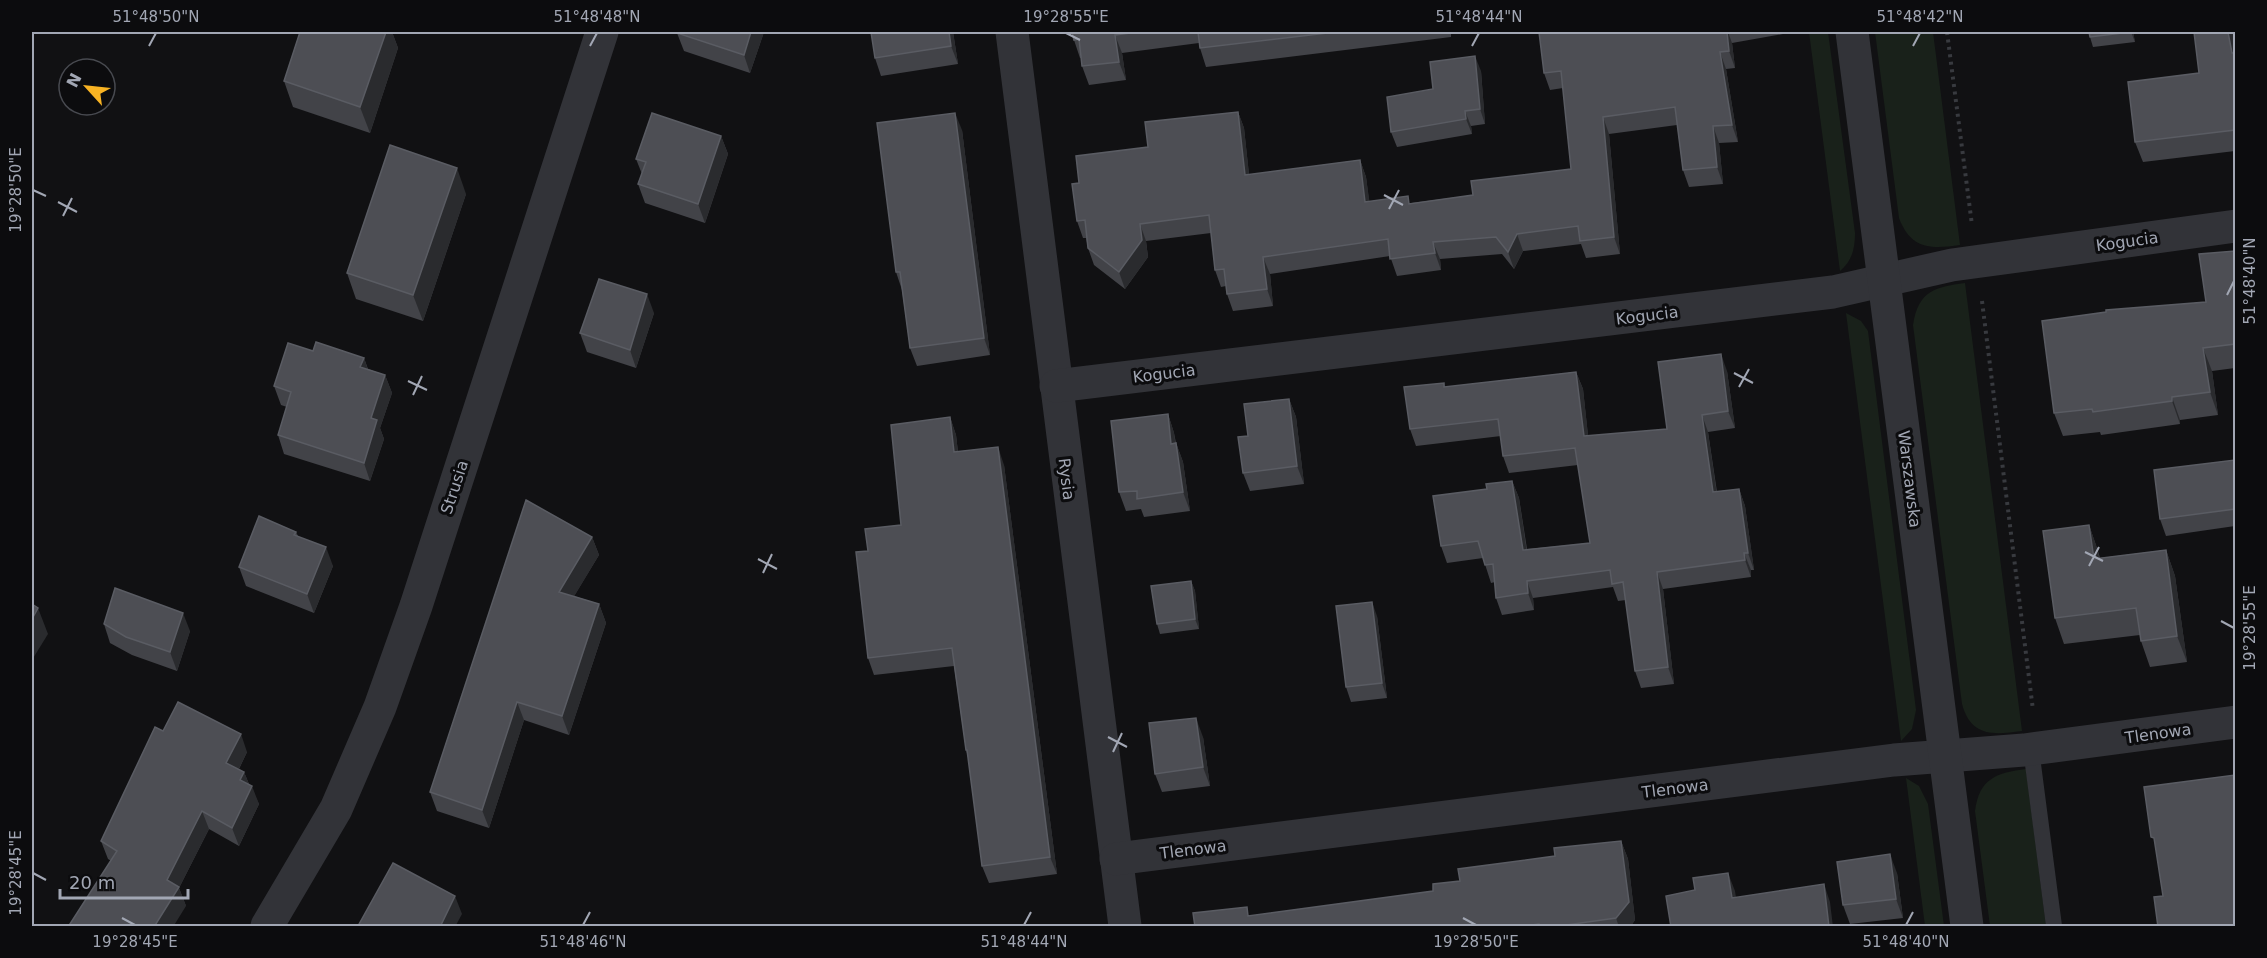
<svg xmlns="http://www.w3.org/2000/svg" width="2267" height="958" font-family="'DejaVu Sans',sans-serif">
<rect width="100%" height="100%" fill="#111113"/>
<g fill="#19211a">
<path d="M 1809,32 L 1828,32 L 1855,233 C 1855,249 1852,261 1840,271 Z"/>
<path d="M 1875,32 L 1933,32 L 1960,245 C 1932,249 1911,250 1899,218 Z"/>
<path d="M 1965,283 L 2022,731 C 1993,735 1971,737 1962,704 L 1913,325 C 1918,291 1935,287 1965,283 Z"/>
<polygon points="1846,313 1861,321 1868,331 1916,710 1912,729 1901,741"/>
<path d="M 2026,769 L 2046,926 L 1990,926 L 1975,811 C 1979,778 1997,773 2026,769 Z"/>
<polygon points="1906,778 1919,786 1928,804 1944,926 1925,926"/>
</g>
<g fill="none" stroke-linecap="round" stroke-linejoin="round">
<g stroke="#383a3f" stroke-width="4" stroke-dasharray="3 4.5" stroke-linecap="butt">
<polyline points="1947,32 1972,225"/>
<polyline points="1982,301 2033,710"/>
</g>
<polyline stroke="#323338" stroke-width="16" points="2031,749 2054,926"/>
<g stroke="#323338" stroke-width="33">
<polyline points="1012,32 1125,926"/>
<polyline points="1056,386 1833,292 1952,265 2236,226"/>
<polyline points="1116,859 1894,760 2024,750 2236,722"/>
<polyline points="267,926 336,809 380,707 416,606 602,32"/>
</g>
<polyline stroke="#323338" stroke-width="33" points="1852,32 1967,926"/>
</g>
<g fill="#424348">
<polygon points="300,32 392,32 398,48 370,133 293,107 284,81"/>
<polygon points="764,32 750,73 684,51 677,33"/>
<polygon points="953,32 958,64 881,76 875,58"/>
<polygon points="1072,32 1451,32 1451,37 1206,67 1200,48 1199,43 1122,53 1126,80 1089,85 1082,66 1081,58 1080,58 1074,40"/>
<polygon points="1539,32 1783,32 1783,34 1732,43 1735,68 1726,69 1738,142 1719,143 1723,184 1689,187 1683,170 1677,125 1609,134 1620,254 1586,258 1581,244 1523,251 1514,269 1502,254 1440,259 1441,270 1397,276 1390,256 1270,274 1273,306 1233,311 1227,294 1226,286 1221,287 1215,270 1211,233 1146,241 1148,257 1125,289 1094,265 1088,248 1086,238 1083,238 1077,221 1079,183 1148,147 1238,112 1244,128 1249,175 1360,160 1366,177 1369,201 1411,203 1473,195 1571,169 1563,88 1550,90 1544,73"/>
<polygon points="2089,32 2133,32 2135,42 2093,47 2090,37"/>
<polygon points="2235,50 2235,151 2143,162 2135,142 2199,73"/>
<polygon points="1481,71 1485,124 1471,126 1472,134 1397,147 1391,132 1433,89"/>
<polygon points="962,130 990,355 917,366 910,348 902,290 896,272"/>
<polygon points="721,136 728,154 705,223 645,203 638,184 642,174 636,159"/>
<polygon points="466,194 423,321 356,299 347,273"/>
<polygon points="2235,251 2235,368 2212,371 2218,415 2180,420 2180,424 2101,435 2100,432 2063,436 2054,413 2206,302"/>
<polygon points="654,313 636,368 587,352 580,333"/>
<polygon points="313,351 364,358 368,369 385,375 392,393 380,428 384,439 370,481 284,454 278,435 287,407 281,405 274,386"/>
<polygon points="1727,371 1735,428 1708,432 1717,492 1739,489 1745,506 1754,570 1751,570 1751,577 1663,589 1674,684 1641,688 1635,671 1626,600 1618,601 1613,587 1533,598 1534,610 1502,615 1496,598 1495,582 1491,583 1483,558 1447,563 1441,546 1487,489 1512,481 1519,498 1527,549 1590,543 1578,465 1509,473 1503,456 1501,436 1416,446 1410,429 1444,383 1445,387 1576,372 1583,389 1588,436 1667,429"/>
<polygon points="1289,399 1296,417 1304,484 1250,491 1243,473 1248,436"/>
<polygon points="1168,414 1174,433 1176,443 1183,462 1190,511 1144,517 1141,509 1126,511 1119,492"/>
<polygon points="950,417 956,435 958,452 1004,465 1057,874 989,883 982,866 968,757 966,750 954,666 874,675 868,658 868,551 901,525"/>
<polygon points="2235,460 2235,526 2166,536 2160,519"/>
<polygon points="2089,525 2098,551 2100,558 2166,550 2175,576 2187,662 2150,667 2141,641 2140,635 2064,644 2055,618"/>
<polygon points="296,532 298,536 333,566 314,613 246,586 239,567"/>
<polygon points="592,537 599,555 574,596 599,604 606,623 569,735 524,720 489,828 437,811 430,792"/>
<polygon points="1191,581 1195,591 1199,629 1160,634 1157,624"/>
<polygon points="1377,616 1387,698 1351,702 1346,687"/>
<polygon points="104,624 190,631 177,671 132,655 110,643"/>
<polygon points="163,731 247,752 239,769 244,772 249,784 259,804 239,846 209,829 179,888 186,906 108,859 101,841"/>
<polygon points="1203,737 1210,786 1162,792 1155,774"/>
<polygon points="1621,841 1628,859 1635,920 1630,927 1195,927 1250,916 1433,891 1460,881 1555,856"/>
<polygon points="1897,873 1903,918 1850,924 1843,905"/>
</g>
<g fill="#2a2b2e">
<polygon points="386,32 392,32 398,48 370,133 360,107"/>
<polygon points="751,32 764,32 750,73 744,55"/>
<polygon points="949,32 953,32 958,64 951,46"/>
<polygon points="1727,32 1728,32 1732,43 1735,68 1729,51"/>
<polygon points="2131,32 2133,32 2135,42"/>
<polygon points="2228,32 2233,32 2235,50 2235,64 2232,53"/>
<polygon points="1115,35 1122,53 1126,80 1119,62"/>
<polygon points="1720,52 1726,69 1738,142 1732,125"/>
<polygon points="1475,56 1481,71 1485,124 1480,109"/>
<polygon points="1465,111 1471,126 1472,134 1466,119"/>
<polygon points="1238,112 1244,128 1251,192 1245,175"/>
<polygon points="955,113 962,130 990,355 984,338"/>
<polygon points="1603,117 1609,134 1620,254 1614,237"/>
<polygon points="1713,126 1719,143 1723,184 1717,167"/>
<polygon points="721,136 728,154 705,223 698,204"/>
<polygon points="1360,160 1366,177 1372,219 1365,202"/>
<polygon points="457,168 466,194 423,321 413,295"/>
<polygon points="1140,224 1146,241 1148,257 1125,289 1119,272"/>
<polygon points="1517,234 1523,251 1514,269 1508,252"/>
<polygon points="1433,242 1440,259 1441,270 1435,253"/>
<polygon points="1263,257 1270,274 1273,306 1267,289"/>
<polygon points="647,294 654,313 636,368 630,350"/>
<polygon points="2203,348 2212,371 2218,415 2210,392"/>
<polygon points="1721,354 1727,371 1735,428 1728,411"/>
<polygon points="364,358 370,376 360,367"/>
<polygon points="1576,372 1583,389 1590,453 1584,436"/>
<polygon points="385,375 392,393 380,428 384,439 370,481 364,463 371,418"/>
<polygon points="2172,397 2180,420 2180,424 2172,401"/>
<polygon points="1289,399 1296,417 1304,484 1297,466"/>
<polygon points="1168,414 1174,433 1178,462 1171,444"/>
<polygon points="1702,415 1708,432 1719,509 1713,492"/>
<polygon points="950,417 956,435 960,470 954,452"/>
<polygon points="1176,443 1183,462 1190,511 1183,492"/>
<polygon points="998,447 1004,465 1057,874 1050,857"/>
<polygon points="1512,481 1519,498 1529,567 1523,550"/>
<polygon points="1739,489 1745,506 1754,570 1748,553"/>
<polygon points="2089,525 2098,551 2103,585 2094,559"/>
<polygon points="592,537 599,555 566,610 559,592"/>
<polygon points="326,547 333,566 314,613 307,594"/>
<polygon points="2166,550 2175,576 2187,662 2177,636"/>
<polygon points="1744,553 1751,570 1751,577 1745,560"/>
<polygon points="1657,572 1663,589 1674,684 1668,667"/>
<polygon points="1191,581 1195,591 1199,629 1195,619"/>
<polygon points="1527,581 1533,598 1534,610 1528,593"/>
<polygon points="1372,602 1377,616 1387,698 1382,683"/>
<polygon points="599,604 606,623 569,735 562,716"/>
<polygon points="38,608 48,634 32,660 32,619"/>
<polygon points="183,613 190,631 177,671 170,652"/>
<polygon points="517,702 524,720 489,828 482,810"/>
<polygon points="1196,718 1203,737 1210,786 1203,767"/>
<polygon points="241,734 247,752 233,781 226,763"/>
<polygon points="244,772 251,789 252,786 259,804 239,846 232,828 240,780"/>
<polygon points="202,811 209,829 179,888 186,906 173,927 154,927 167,880"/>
<polygon points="1621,841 1628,859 1635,920 1630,927 1619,927 1616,918"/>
<polygon points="1890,854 1897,873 1903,918 1896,899"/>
<polygon points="1728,873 1735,891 1739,917 1732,898"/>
<polygon points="1824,884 1830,902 1833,927 1829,927"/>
<polygon points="455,896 462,914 455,927 440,927"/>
</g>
<g fill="#4d4e54" stroke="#5a5c63" stroke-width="1.5">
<polygon points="300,32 386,32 360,107 284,81"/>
<polygon points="678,32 751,32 744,55 677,33"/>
<polygon points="871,32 949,32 951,46 875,58"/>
<polygon points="1072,32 1138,32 1115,35 1119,62 1082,66 1079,39 1074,40"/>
<polygon points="1198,32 1336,32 1200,48"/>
<polygon points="1539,32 1727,32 1729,51 1720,52 1732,125 1713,126 1717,167 1683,170 1675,107 1603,117 1614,237 1580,241 1578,226 1517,234 1508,252 1496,237 1433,242 1435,253 1390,259 1388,239 1263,257 1267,289 1227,294 1224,269 1215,270 1209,215 1140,224 1142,240 1119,272 1088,248 1085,220 1077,221 1072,184 1079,183 1076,156 1148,147 1145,122 1238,112 1245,175 1360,160 1365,202 1408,196 1409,204 1473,195 1471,181 1571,169 1561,71 1544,73"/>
<polygon points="2089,32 2131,32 2090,37"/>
<polygon points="2194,32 2228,32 2232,53 2235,53 2235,130 2135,142 2128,82 2199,73"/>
<polygon points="1475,56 1480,109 1465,111 1466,119 1391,132 1387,97 1433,89 1430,62"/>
<polygon points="652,113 721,136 698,204 638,184 646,162 636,159"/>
<polygon points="955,113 984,338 910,348 900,272 896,272 877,123"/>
<polygon points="390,145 457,168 413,295 347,273"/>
<polygon points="2235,251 2235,344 2203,348 2210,392 2172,397 2172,401 2093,412 2092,409 2054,413 2042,321 2106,312 2106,310 2206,302 2199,254"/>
<polygon points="599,279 647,294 630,350 580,333"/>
<polygon points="316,342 364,358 360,367 385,375 371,418 377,420 364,463 278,435 291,392 274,386 288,343 313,351"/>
<polygon points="1721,354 1728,411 1702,415 1713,492 1739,489 1748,553 1744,553 1745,560 1657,572 1668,667 1635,671 1623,582 1612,584 1610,570 1527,581 1528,593 1496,598 1493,564 1485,565 1478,541 1441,546 1433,496 1487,489 1486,484 1512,481 1523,550 1590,543 1575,448 1503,456 1498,419 1410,429 1404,387 1444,383 1444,387 1576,372 1584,436 1667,429 1658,362"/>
<polygon points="1289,399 1297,466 1243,473 1238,437 1248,436 1244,404"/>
<polygon points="1168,414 1171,444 1176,443 1183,492 1137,499 1137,491 1119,492 1111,421"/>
<polygon points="950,417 954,452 998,447 1050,857 982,866 967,750 966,750 952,648 868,658 856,552 868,551 865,529 901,525 891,425"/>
<polygon points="2235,460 2235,509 2160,519 2154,470"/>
<polygon points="526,500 592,537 559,592 599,604 562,716 517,702 482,810 430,792"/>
<polygon points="259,516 296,532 294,535 326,547 307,594 239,567"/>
<polygon points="2089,525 2094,559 2166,550 2177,636 2141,641 2136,608 2055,618 2043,531"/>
<polygon points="1191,581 1195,619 1157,624 1151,586"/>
<polygon points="115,588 183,613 170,652 126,637 104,624"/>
<polygon points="1372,602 1382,683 1346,687 1336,606"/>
<polygon points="32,604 38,608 32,619"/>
<polygon points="178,702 241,734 226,763 244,772 240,780 252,786 232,828 202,811 167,880 179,887 154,927 68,927 117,851 101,841 155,727 163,731"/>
<polygon points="1196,718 1203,767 1155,774 1149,723"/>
<polygon points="2235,775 2235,927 2158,927 2154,897 2163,896 2154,838 2151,837 2144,787"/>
<polygon points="1621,841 1629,902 1616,918 1552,927 1539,927 1539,924 1520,927 1195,927 1193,913 1247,907 1248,916 1433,891 1433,884 1460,881 1458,869 1555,856 1554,848"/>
<polygon points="1890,854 1896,899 1843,905 1837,862"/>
<polygon points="393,863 455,896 440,927 358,926"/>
<polygon points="1728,873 1732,898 1824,884 1829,927 1671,927 1666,896 1695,890 1693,878"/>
</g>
<path fill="none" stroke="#a2a7b4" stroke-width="2" d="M 1066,33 L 1080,40M 149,46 L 156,33M 590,46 L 597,33M 1472,46 L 1479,33M 1913,46 L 1920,33M 33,190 L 46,196M 1384,195 L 1403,205M 58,202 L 77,212M 1389,209 L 1399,190M 63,216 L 72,198M 2227,295 L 2234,281M 1734,373 L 1753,383M 408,381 L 427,390M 1739,387 L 1749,369M 413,395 L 422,376M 2085,552 L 2103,561M 758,559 L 777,569M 2089,566 L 2099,547M 763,573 L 772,554M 2221,621 L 2234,628M 1108,737 L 1127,747M 1113,752 L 1122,733M 33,873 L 46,880M 122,918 L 135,925M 1463,918 L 1476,925M 583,925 L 590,912M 1024,925 L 1031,912M 1906,925 L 1913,912"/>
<g text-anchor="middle" stroke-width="6" stroke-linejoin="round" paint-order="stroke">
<g font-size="16" fill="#a2a7b4" stroke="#0c0c0e">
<text transform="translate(2127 241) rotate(-8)" y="6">Kogucia</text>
<text transform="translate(1647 315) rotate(-7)" y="6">Kogucia</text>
<text transform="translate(1164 373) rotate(-7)" y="6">Kogucia</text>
<text transform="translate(1067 479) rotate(83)" y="6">Rysia</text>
<text transform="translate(1910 479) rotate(83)" y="6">Warszawska</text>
<text transform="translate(454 487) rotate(-72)" y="6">Strusia</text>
<text transform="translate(2158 733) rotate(-8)" y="6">Tlenowa</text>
<text transform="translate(1675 788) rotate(-7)" y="6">Tlenowa</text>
<text transform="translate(1193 849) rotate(-7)" y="6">Tlenowa</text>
</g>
</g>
<rect width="2267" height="958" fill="none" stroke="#0c0c0e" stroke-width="66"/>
<g transform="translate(87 87) rotate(297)"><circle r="28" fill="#0c0c0e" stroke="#484a50" stroke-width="1.5"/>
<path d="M0-4.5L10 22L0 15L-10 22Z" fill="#f8b323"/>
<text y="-9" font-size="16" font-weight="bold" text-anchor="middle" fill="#a2a7b4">N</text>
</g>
<path d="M60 889v9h128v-9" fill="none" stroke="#a2a7b4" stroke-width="3"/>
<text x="69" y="889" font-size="18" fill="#a2a7b4" stroke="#0c0c0e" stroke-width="4.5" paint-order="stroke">20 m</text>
<rect x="33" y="33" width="2201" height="892" fill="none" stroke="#a2a7b4" stroke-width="2"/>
<g font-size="15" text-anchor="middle" fill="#a2a7b4">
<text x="156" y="22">51°48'50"N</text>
<text x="597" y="22">51°48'48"N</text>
<text x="1066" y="22">19°28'55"E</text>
<text x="1479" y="22">51°48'44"N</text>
<text x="1920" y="22">51°48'42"N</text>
<text transform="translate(16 190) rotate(-90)" y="5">19°28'50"E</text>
<text transform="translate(2250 281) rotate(-90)" y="5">51°48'40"N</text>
<text transform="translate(2250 628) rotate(-90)" y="5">19°28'55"E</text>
<text transform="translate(16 873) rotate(-90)" y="5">19°28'45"E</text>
<text x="135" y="947">19°28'45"E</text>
<text x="583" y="947">51°48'46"N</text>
<text x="1024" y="947">51°48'44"N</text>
<text x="1476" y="947">19°28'50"E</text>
<text x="1906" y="947">51°48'40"N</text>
</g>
</svg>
